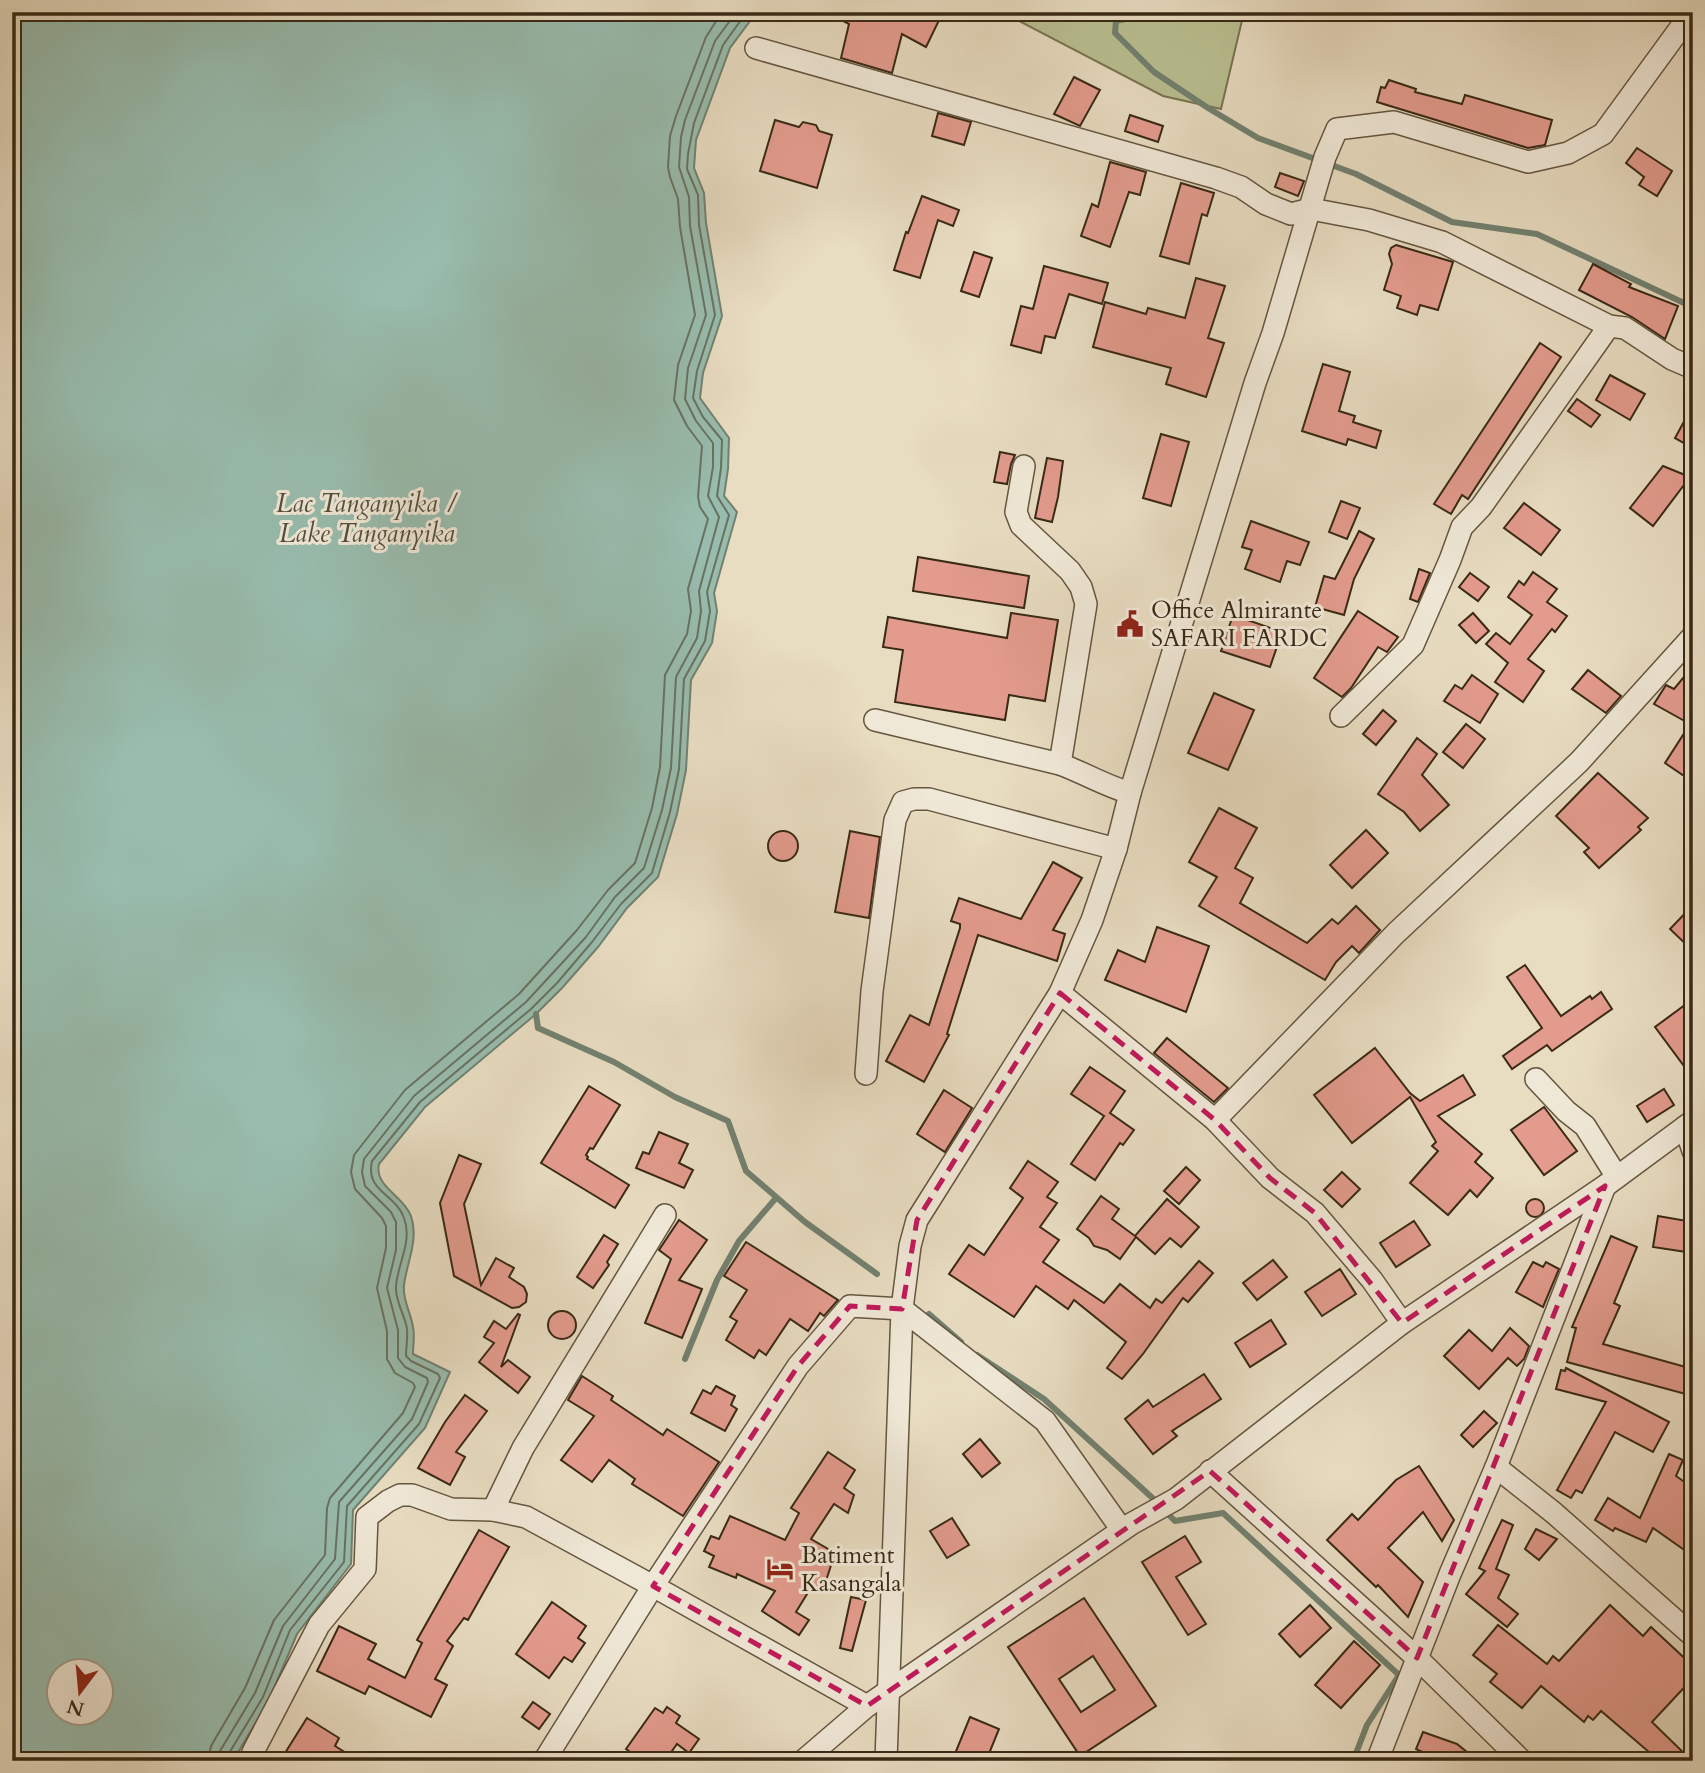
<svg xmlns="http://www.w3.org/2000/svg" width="1705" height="1773" font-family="Cardo,serif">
<rect width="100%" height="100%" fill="#e8dcc1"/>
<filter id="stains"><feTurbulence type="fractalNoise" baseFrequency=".00286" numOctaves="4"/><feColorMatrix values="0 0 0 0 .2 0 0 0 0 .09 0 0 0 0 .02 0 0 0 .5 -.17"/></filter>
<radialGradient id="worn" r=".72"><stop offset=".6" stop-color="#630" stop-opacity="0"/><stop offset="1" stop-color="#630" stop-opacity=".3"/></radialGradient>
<polygon fill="#b9bf91" stroke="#797453" stroke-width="2" points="1002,12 1244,12 1221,109 1163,96"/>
<path fill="#98bcad" stroke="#728170" stroke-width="2" fill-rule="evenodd" d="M 12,12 L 748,12 L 750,21 L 730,48 L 696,140 L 694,168 L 704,193 L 706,223 L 722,316 L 703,373 L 700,398 L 729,438 L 728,469 L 724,496 L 737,512 L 714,593 L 717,611 L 712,643 L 691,680 L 686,770 L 677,814 L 658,877 L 627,908 L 598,947 L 562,988 L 536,1014 L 425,1107 L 379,1164 C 374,1187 404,1196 411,1216 C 419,1239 407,1262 404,1285 C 402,1299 411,1313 413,1327 C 415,1335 413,1345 413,1354 L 450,1372 L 425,1428 L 353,1510 L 351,1564 L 297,1634 L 269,1700 L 233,1761 L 12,1761 ZM 60,1672 L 102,1672 L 102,1714 L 60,1714 Z"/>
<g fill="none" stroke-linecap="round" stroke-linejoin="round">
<g stroke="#687261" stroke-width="2">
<polyline points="208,1761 211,1746 245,1688 274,1620 325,1555 327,1508 330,1498 403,1413 415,1387 413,1383 395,1373 387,1359 387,1331 377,1288 386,1248 386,1226 382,1218 355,1189 351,1172 354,1155 405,1090 519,994 577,930 608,890 635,863 652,808 660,767 665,675 687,634 691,611 688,589 708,519 700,507 698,497 702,446 687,426 674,400 678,365 695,315 680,227 678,199 670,177 668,167 670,136 676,116 706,37 722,12"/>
<polyline points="218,1761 220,1751 255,1693 283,1626 335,1559 339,1502 412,1419 428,1382 427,1378 405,1367 398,1358 398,1330 387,1288 396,1250 396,1222 391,1212 365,1186 362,1172 364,1159 414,1096 526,1002 586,937 615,897 644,868 662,810 671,768 676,677 697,638 701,611 699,591 719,517 708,496 713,467 713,443 696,421 685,399 688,368 706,315 690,226 689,197 679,167 681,137 685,120 715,41 732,18 733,12"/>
<path d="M 227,1761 L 228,1755 L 263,1697 L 290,1630 L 344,1562 L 347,1506 L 419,1424 L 440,1378 L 438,1374 L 411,1361 L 406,1356 C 406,1347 408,1337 407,1329 C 405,1315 395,1301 396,1287 C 397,1264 413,1242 404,1218 C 396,1194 365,1192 372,1161 L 420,1102 L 531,1009 L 557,983 L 592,942 L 621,904 L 652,873 L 670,812 L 679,769 L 684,679 L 705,641 L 710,611 L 707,592 L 729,515 L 717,496 L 721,468 L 722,440 L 703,417 L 693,398 L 697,371 L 715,315 L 699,225 L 698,195 L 687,169 L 688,154 L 694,123 L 723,45 L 741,20 L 742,12"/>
</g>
<g stroke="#728170" stroke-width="6">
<polyline points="1158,12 1116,21 1115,33 1154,72 1208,108 1258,138 1356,174 1452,222 1537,234 1684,303 1693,310"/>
<polyline points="536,1014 538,1028 614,1062 675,1097 728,1121 746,1171 805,1222 877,1274"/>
<polyline points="929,1314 961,1342"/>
<polyline points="977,1355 1044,1399 1158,1503"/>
<polyline points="685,1359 717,1280 739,1241 776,1198"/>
<polyline points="1165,1511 1175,1521 1223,1513 1399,1675 1367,1725 1353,1761"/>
</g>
</g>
<g fill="#e39b8d" stroke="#392915" stroke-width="2" fill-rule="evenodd">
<polygon points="826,12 943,12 926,47 902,34 892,73 841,58 849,24"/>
<polygon points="1074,77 1100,90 1080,126 1054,114"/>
<polygon points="1389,80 1416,89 1415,92 1462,104 1465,95 1552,120 1545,145 1528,148 1377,102 1381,87 1385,88"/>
<polygon points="938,113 971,122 964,145 932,136"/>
<polygon points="1130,115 1163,126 1158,142 1125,131"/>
<polygon points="775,120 799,127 803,122 816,125 819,131 832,135 817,188 760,171"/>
<polygon points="1637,148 1672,171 1657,196 1639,185 1644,177 1626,163"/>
<polygon points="1110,162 1146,172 1140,195 1129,192 1110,247 1081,236 1092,204 1098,207"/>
<polygon points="1280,173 1304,181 1298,196 1275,187"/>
<polygon points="1181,183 1214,193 1207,216 1202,214 1189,264 1160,256"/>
<polygon points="922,196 959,210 953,226 938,220 920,278 894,270 906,232 908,233"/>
<polygon points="1396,245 1453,262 1438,310 1420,305 1417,315 1397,308 1401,296 1384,290 1392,264 1389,254 1391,248"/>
<polygon points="974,252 992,258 979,297 961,291"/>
<polygon points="1593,264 1631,284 1629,287 1678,306 1665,339 1632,317 1579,290"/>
<polygon points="1044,266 1108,283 1102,304 1069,294 1055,338 1045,336 1041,353 1011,345 1021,306 1033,309"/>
<polygon points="1196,278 1225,286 1208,338 1224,343 1206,397 1166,384 1171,368 1093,347 1105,302 1146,314 1148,308 1185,318"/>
<polygon points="1540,343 1561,357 1468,499 1462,495 1451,514 1434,504"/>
<polygon points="1323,364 1350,372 1339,411 1355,416 1353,422 1381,431 1376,448 1348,439 1346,445 1302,431"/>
<polygon points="1610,375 1645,394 1630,420 1596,400"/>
<polygon points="1577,399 1600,415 1591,427 1568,411"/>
<polygon points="1693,405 1693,448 1675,438"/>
<polygon points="1161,434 1189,442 1171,506 1143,498"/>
<polygon points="1000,452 1015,455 1011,464 1007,484 994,482"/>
<polygon points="1047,458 1063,461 1058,497 1052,522 1035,518"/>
<polygon points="1663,466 1690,477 1653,526 1630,508"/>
<polygon points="1341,501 1360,508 1347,539 1329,532"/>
<polygon points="1524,503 1560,530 1541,555 1504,528"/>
<polygon points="1251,521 1309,542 1300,565 1287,561 1280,582 1245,569 1252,550 1242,547"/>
<polygon points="1359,531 1374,539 1354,579 1344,615 1315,607 1324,576 1335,579"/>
<polygon points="918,557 1029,576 1024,608 913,591"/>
<polygon points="1419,569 1430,573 1418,602 1410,599"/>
<polygon points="1533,572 1557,589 1547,602 1567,616 1555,632 1552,629 1528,659 1544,671 1523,702 1495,682 1508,663 1486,644 1496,633 1510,644 1532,615 1508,597 1519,581 1524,585"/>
<polygon points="1470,573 1489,587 1478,601 1459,587"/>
<polygon points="1358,611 1398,637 1387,652 1378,647 1351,688 1342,697 1314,678"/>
<polygon points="1011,613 1058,620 1045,701 1009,695 1005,720 895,702 903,650 883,647 888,617 1007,638"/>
<polygon points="1473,613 1489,631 1476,643 1459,625"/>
<polygon points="1233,615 1282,632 1270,667 1221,651"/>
<polygon points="1693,666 1693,782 1665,763 1690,724 1654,704 1666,685 1674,689"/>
<polygon points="1588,670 1621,696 1606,713 1572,689"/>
<polygon points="1472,675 1498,694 1480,723 1444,701 1455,685 1462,689"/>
<polygon points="1214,693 1254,710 1228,770 1188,753"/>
<polygon points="1383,710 1396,721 1376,745 1363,734"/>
<polygon points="1466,724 1485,739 1463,768 1443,752"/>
<polygon points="1417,738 1437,754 1422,775 1449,805 1420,831 1404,812 1378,794"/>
<polygon points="1598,773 1648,818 1638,827 1641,830 1599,868 1584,852 1589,848 1556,816"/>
<polygon points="1219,808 1257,828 1235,868 1253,878 1240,903 1307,943 1332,919 1338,924 1356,906 1380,930 1359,953 1352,946 1336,962 1325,980 1199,906 1217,877 1189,862"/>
<polygon points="1366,830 1388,853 1352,888 1330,865"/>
<polygon points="850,831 880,837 869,918 835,912"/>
<circle cx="783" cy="846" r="15"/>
<polygon points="1053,862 1082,878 1053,930 1065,934 1057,961 978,935 947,1034 949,1035 924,1082 886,1061 910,1015 929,1025 960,928 960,924 951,921 959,898 1021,919"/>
<polygon points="1693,905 1693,951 1670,929"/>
<polygon points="1157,927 1209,946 1186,1012 1105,980 1118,950 1145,962"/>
<polygon points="1525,965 1561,1016 1590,996 1592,999 1601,992 1612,1009 1552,1051 1547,1045 1512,1069 1503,1056 1542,1028 1507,977"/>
<polygon points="1693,999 1693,1059 1684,1066 1655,1027"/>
<polygon points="1167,1038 1228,1088 1214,1102 1154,1053"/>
<polygon points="1375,1048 1410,1093 1420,1101 1463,1075 1475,1095 1438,1116 1482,1154 1475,1162 1493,1178 1477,1197 1470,1190 1448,1215 1410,1183 1438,1151 1432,1146 1436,1142 1410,1097 1352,1143 1314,1095"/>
<polygon points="1090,1067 1125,1091 1110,1113 1134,1130 1123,1145 1120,1143 1095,1180 1071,1164 1104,1116 1071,1094"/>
<polygon points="589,1086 620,1105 593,1149 590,1148 586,1155 588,1157 587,1159 629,1185 615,1208 541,1163"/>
<polygon points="1664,1089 1674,1105 1647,1122 1637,1106"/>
<polygon points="944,1090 972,1108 945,1152 917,1134"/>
<polygon points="1544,1107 1577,1151 1544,1175 1511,1130"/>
<polygon points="659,1132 688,1144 679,1163 693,1170 684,1188 636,1168 643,1152 649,1154"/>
<polygon points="459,1155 481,1164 464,1204 481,1285 496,1258 514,1268 509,1277 524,1287 527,1294 526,1302 519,1307 512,1308 454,1276 440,1203"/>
<polygon points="1028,1161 1058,1182 1047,1197 1057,1203 1040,1227 1059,1240 1043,1262 1104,1303 1120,1284 1150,1308 1156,1299 1162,1303 1199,1261 1213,1273 1188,1302 1183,1298 1143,1354 1122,1379 1107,1368 1126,1342 1074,1300 1068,1309 1036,1286 1014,1317 949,1274 969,1245 984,1255 1023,1198 1010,1188"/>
<polygon points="1186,1167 1200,1180 1179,1204 1164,1191"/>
<polygon points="1342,1172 1360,1189 1342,1207 1324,1190"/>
<polygon points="1101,1196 1119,1209 1112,1219 1135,1236 1167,1199 1199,1227 1181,1247 1170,1238 1155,1254 1136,1237 1120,1259 1107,1250 1094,1246 1089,1238 1077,1229"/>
<circle cx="1535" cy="1208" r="9"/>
<polygon points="1658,1216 1693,1222 1693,1253 1653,1247"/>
<polygon points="679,1220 707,1240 679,1280 702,1289 682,1338 645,1323 671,1259 659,1250"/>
<polygon points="1414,1221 1430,1245 1396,1267 1380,1243"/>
<polygon points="604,1235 618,1244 607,1262 609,1265 593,1288 577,1277"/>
<polygon points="1611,1236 1637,1247 1614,1303 1620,1306 1603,1344 1693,1369 1693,1396 1567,1362 1576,1328 1572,1327"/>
<polygon points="746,1242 838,1300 824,1316 820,1313 808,1331 790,1319 766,1355 759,1350 754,1358 726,1340 737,1321 730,1317 747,1290 724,1276"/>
<polygon points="1273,1260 1287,1277 1257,1300 1243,1283"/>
<polygon points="1533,1262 1543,1267 1546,1262 1559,1269 1543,1307 1516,1292"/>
<polygon points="1340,1269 1356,1294 1322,1316 1305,1292"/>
<circle cx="562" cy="1325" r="14"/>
<polygon points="518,1314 520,1315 501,1367 508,1360 530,1377 518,1393 479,1362 494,1343 484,1337 494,1321 506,1329"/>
<polygon points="1271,1320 1286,1344 1250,1367 1235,1343"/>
<polygon points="1510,1328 1529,1346 1524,1359 1517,1366 1508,1358 1479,1389 1444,1356 1469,1330 1492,1351"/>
<polygon points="1566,1368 1669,1422 1653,1452 1615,1432 1582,1493 1576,1490 1571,1498 1557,1490 1606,1402 1556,1389 1561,1370 1565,1371"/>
<polygon points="1204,1374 1221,1399 1172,1431 1177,1436 1153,1454 1125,1419 1148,1400 1153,1407"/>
<polygon points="582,1376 613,1396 611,1400 645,1423 663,1435 667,1429 719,1462 683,1516 632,1484 635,1479 609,1460 592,1482 561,1460 594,1416 568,1400"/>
<polygon points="716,1386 735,1396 731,1405 737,1409 725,1431 691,1413 703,1390 711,1394"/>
<polygon points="465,1395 487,1411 456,1452 465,1457 450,1485 418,1468 445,1422"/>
<polygon points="1484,1411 1497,1423 1473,1447 1461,1435"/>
<polygon points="980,1439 1000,1463 982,1477 963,1454"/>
<polygon points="828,1452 855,1470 844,1488 854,1495 848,1513 834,1504 811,1539 835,1553 823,1590 812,1586 796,1612 809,1620 799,1635 762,1611 775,1591 737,1574 736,1578 709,1567 714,1556 704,1551 711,1536 719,1539 730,1516 785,1540 799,1513 791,1508"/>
<polygon points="1669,1454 1683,1460 1676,1476 1693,1488 1693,1556 1653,1528 1646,1542 1615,1528 1613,1531 1595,1520 1608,1498 1640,1518"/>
<polygon points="1419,1466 1454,1520 1442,1541 1423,1512 1388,1548 1423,1582 1408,1617 1378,1585 1376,1587 1327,1540 1352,1514 1358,1520 1396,1480"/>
<polygon points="952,1518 969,1545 947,1558 930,1531"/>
<polygon points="1502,1520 1513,1525 1496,1569 1509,1575 1498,1598 1518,1614 1507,1627 1466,1594 1485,1571 1479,1568"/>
<polygon points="1536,1529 1557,1539 1539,1560 1525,1549"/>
<polygon points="479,1530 509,1547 468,1620 464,1618 447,1641 453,1646 435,1679 447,1685 431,1717 369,1686 365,1694 317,1671 339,1626 376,1644 368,1659 405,1678 422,1643 417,1640"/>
<polygon points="1185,1536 1201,1562 1176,1577 1206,1624 1188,1635 1142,1562"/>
<polygon points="851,1597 866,1600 852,1651 840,1648"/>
<path d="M 1084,1598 L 1156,1706 L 1080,1756 L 1008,1647 ZM 1093,1656 L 1115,1690 L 1081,1712 L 1059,1679 Z"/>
<polygon points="552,1602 586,1626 578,1638 585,1643 572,1662 564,1657 549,1678 516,1654"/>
<polygon points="1310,1605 1331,1628 1300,1657 1279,1634"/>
<polygon points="1610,1605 1643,1636 1651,1627 1693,1666 1693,1678 1652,1722 1692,1761 1640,1761 1649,1752 1601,1711 1593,1720 1588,1716 1584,1722 1541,1686 1522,1708 1490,1682 1497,1674 1473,1655 1498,1625 1547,1664 1553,1656 1559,1661"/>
<polygon points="1354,1641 1380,1665 1341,1708 1315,1685"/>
<polygon points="533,1702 550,1714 539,1729 522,1717"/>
<polygon points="667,1707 680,1716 676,1723 699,1739 689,1753 677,1744 665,1761 643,1761 626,1749 655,1708 663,1713"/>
<polygon points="970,1717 999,1729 986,1761 952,1761"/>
<polygon points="307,1718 339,1738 335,1746 359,1761 280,1761"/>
<polygon points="1423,1732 1457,1744 1478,1761 1441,1761 1416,1749"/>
</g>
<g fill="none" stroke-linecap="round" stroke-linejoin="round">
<defs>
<g id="minor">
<polyline points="756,48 1216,178 1241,187 1266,204 1291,214 1311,209 1369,220 1442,242 1609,326 1625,328 1672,359 1693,368"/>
<polyline points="1024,466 1016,512 1021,525 1070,571 1081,587 1086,604 1060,764"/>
<polyline points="1341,716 1413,645 1450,560 1462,527 1481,507 1609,326"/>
<path d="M 875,720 L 1060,764 C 1084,773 1106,786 1130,793"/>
<polyline points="1060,993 1215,1120 1270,1178 1315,1213 1372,1280 1402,1323"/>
<polyline points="866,1074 872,991 895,820 903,802 914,799 929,799 1116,849"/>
<polyline points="1536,1079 1566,1111 1585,1126 1617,1177"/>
<polyline points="1215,1120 1396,933 1579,762 1693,636"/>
<polyline points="1685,1127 1693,1151"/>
<polyline points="1496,1467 1554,1513 1693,1636"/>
<polyline points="1210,1471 1417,1658 1522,1761"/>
<polyline points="493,1510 523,1448 665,1215"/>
<polyline points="253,1752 319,1625 365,1569 367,1517 388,1501 400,1495 412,1495 451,1509 493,1510 526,1517 653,1586 867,1706"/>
<polyline points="544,1761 653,1586 798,1366 850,1306 902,1309 1045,1421 1122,1530"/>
<polyline points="803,1761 867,1706 1131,1524 1176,1499 1402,1323 1605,1186 1693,1121"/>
<polyline points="886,1761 902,1309 910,1246 917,1220 1060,993 1092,920 1116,849 1130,793 1255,383 1273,333 1325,157 1337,129 1394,122 1528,162 1568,153 1603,134 1692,12"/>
<polyline points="1377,1761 1450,1574 1496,1467 1605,1186"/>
</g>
</defs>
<use href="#minor" stroke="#655640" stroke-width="24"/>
<use href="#minor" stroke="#f0e8d7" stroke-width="21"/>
</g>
<path fill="none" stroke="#c2185b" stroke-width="5" stroke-dasharray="14 9" stroke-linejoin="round" d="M 1060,993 L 1215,1120 L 1270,1178 L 1315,1213 L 1402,1323 L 1605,1186 L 1417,1658 L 1210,1471 L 867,1706 L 653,1586 L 798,1366 L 850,1306 L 902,1309 L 917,1220 Z"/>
<defs>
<symbol id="civic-bare" viewBox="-9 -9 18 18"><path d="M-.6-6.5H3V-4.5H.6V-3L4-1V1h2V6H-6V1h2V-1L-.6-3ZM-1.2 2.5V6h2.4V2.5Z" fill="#8f2418" stroke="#f0e8d7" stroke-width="2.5" paint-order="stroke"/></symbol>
<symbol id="hotel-bare" viewBox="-9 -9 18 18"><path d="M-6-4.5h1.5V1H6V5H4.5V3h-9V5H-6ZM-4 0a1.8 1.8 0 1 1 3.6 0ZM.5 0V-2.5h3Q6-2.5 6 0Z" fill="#8f2418" stroke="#f0e8d7" stroke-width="2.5" paint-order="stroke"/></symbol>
</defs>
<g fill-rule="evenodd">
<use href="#civic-bare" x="1111" y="605" width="38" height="38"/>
<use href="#hotel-bare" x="761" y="1550" width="38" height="38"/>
</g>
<g text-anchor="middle" stroke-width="6" stroke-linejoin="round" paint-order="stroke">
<g font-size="24" fill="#392915" stroke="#f0e8d7" text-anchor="start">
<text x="1151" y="618">Office Almirante<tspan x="1151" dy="28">SAFARI FARDC</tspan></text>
<text x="801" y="1563">Batiment<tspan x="801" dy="28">Kasangala</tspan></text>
</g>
<g font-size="26" font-style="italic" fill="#514e3b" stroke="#f0e8d7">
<text x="367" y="512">Lac Tanganyika /<tspan x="367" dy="30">Lake Tanganyika</tspan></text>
</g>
</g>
<rect width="1705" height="1773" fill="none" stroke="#e8dcc1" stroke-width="42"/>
<rect x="14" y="14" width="1677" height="1745" fill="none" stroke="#392915" stroke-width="3.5"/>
<rect x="21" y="21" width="1663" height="1731" fill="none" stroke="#392915" stroke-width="2"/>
<g transform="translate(80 1692) rotate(196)"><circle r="33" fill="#f0e8d7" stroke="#a79c89" stroke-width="2"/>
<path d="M0-5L12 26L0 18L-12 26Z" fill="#8f2418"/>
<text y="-10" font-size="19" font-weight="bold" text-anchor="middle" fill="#392915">N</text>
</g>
<rect width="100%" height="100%" filter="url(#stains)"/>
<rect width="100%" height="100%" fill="url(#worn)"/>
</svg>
